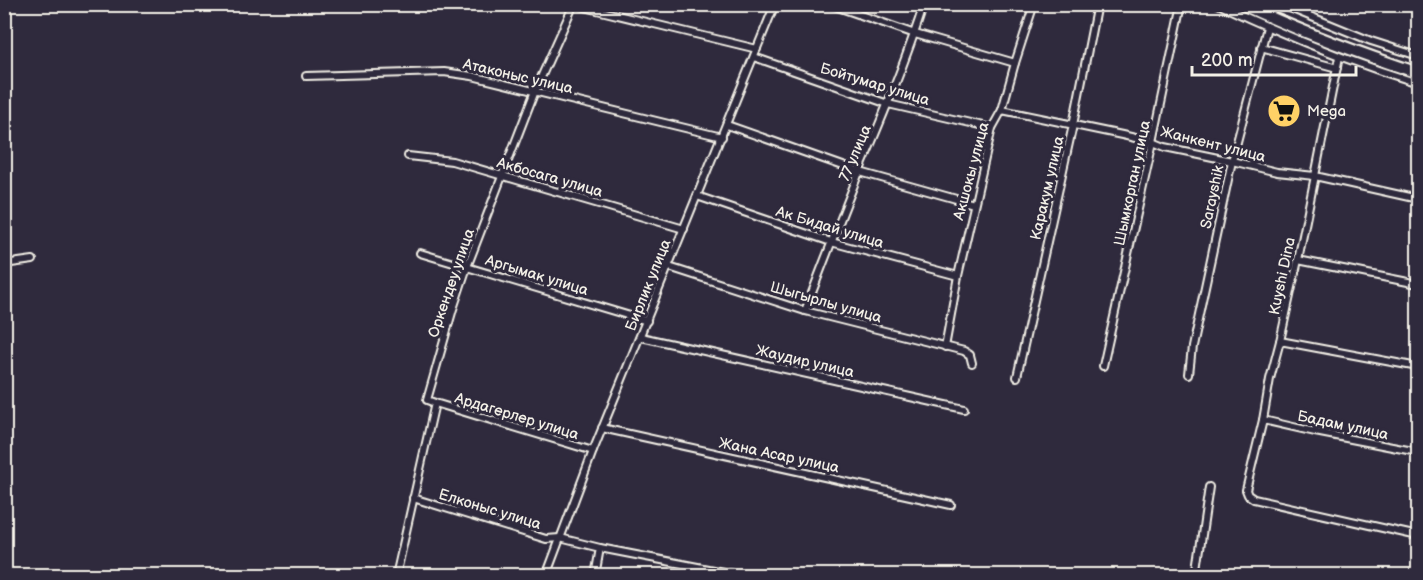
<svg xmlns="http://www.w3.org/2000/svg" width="1423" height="580" font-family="'Balsamiq Sans',sans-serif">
<rect width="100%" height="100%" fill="#2f2a3d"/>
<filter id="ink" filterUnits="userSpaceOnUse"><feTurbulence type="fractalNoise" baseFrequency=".0167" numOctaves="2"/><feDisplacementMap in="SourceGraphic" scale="12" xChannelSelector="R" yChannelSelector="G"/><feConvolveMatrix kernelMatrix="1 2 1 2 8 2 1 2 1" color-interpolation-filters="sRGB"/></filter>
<g filter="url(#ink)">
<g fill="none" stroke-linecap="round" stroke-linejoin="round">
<defs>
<g id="minor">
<polyline points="572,4 757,49"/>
<polyline points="829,4 915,34 1015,63"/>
<path d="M 1218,4 C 1283,35 1350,62 1418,83"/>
<polyline points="1280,4 1371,41 1418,56"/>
<polyline points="4,6 5,4"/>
<polyline points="1261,47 1337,68"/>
<polyline points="754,57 888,104 992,128"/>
<polyline points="1339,57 1298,260 1280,341 1270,379 1263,420 1246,490 1248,495 1254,499 1418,536"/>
<polyline points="306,76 444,72 472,76 722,137"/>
<polyline points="1002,110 1122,135 1153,142 1165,147 1232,161 1277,172 1315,176 1418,199"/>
<polyline points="727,125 860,172 974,204"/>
<polyline points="408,156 452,161 684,229"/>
<polyline points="697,196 831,242 958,276"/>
<polyline points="420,253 647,321"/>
<polyline points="1298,260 1418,284"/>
<polyline points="4,264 33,260"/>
<polyline points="669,267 805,311 964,351 970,355 972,363"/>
<path d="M 805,311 C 823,264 841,217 860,170 C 883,116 906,61 924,4"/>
<polyline points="641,337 964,409"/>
<polyline points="1280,341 1418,367"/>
<polyline points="945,347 958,276 992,128 1002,110 1015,63 1034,4"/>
<polyline points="1103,366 1153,142 1182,4"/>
<polyline points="1189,374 1192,347 1232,161 1267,27"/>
<polyline points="1017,377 1073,125 1097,4"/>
<polyline points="435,403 593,451"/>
<polyline points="1263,420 1315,432 1418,452"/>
<polyline points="602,428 951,505"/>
<polyline points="413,498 546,539 560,538 600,548 744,576"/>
<polyline points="396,576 435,403 427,400 453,309 467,267 535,91 574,4"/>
<polyline points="546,576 593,451 775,4"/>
<polyline points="595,576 600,548"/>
<polyline points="1196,576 1209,487"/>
</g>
<path id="trunk" d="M 1241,4 C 1298,31 1358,53 1418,73"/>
</defs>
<use href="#minor" stroke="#f4f1e8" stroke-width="10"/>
<use href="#trunk" stroke="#f4f1e8" stroke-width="15"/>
<use href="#minor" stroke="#2f2a3d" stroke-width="6"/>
<use href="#trunk" stroke="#2f2a3d" stroke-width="10"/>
</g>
</g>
<defs>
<symbol id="supermarket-disc" viewBox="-11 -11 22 22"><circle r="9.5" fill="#ffd166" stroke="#2f2a3d"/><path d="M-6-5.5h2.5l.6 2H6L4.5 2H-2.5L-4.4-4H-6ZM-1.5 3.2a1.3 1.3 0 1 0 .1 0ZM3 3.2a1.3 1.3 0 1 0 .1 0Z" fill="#111"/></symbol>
</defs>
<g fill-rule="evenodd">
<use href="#supermarket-disc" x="1265" y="92" width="38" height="38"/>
</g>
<g text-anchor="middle" stroke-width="6" stroke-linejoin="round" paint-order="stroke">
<g font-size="15" fill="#f4f1e8" stroke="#2f2a3d">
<text transform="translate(518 76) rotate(13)" y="5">Атаконыс улица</text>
<text transform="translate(875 84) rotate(17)" y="5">Бойтумар улица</text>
<text transform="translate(1213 144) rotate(14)" y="5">Жанкент улица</text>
<text transform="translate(855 153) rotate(-67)" y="5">77 улица</text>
<text transform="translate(971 171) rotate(-75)" y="5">Акшокы улица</text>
<text transform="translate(550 177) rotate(16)" y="5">Акбосага улица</text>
<text transform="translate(1132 183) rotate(-78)" y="5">Шымкорган улица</text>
<text transform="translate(1047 188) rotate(-77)" y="5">Каракум улица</text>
<text transform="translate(1212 197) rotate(-78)" y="5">Sarayshik</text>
<text transform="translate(830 227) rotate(17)" y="5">Ак Бидай улица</text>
<text transform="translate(537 275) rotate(17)" y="5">Аргымак улица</text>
<text transform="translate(1282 276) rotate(-78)" y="5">Kuyshi Dina</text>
<text transform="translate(451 283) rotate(-71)" y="5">Оркендеу улица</text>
<text transform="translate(648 285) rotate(-68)" y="5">Бирлик улица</text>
<text transform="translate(826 302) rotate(16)" y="5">Шыгырлы улица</text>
<text transform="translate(805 361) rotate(13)" y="5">Жаудир улица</text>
<text transform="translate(517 416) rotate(17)" y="5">Ардагерлер улица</text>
<text transform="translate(1343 425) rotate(12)" y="5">Бадам улица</text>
<text transform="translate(779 455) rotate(12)" y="5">Жана Асар улица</text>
<text transform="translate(490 509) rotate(17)" y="5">Елконыс улица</text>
</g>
<g font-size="15" fill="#f4f1e8" stroke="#2f2a3d" text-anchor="start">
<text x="1307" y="116">Mega</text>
</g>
</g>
<rect width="1423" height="580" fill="none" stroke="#2f2a3d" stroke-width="24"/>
<rect x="12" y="12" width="1399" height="556" fill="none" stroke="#f4f1e8" stroke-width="2" filter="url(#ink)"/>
<path d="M1192 66v9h164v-9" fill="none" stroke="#f4f1e8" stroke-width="3"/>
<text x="1201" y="66" font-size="18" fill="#f4f1e8" stroke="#2f2a3d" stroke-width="4.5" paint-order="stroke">200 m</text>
</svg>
